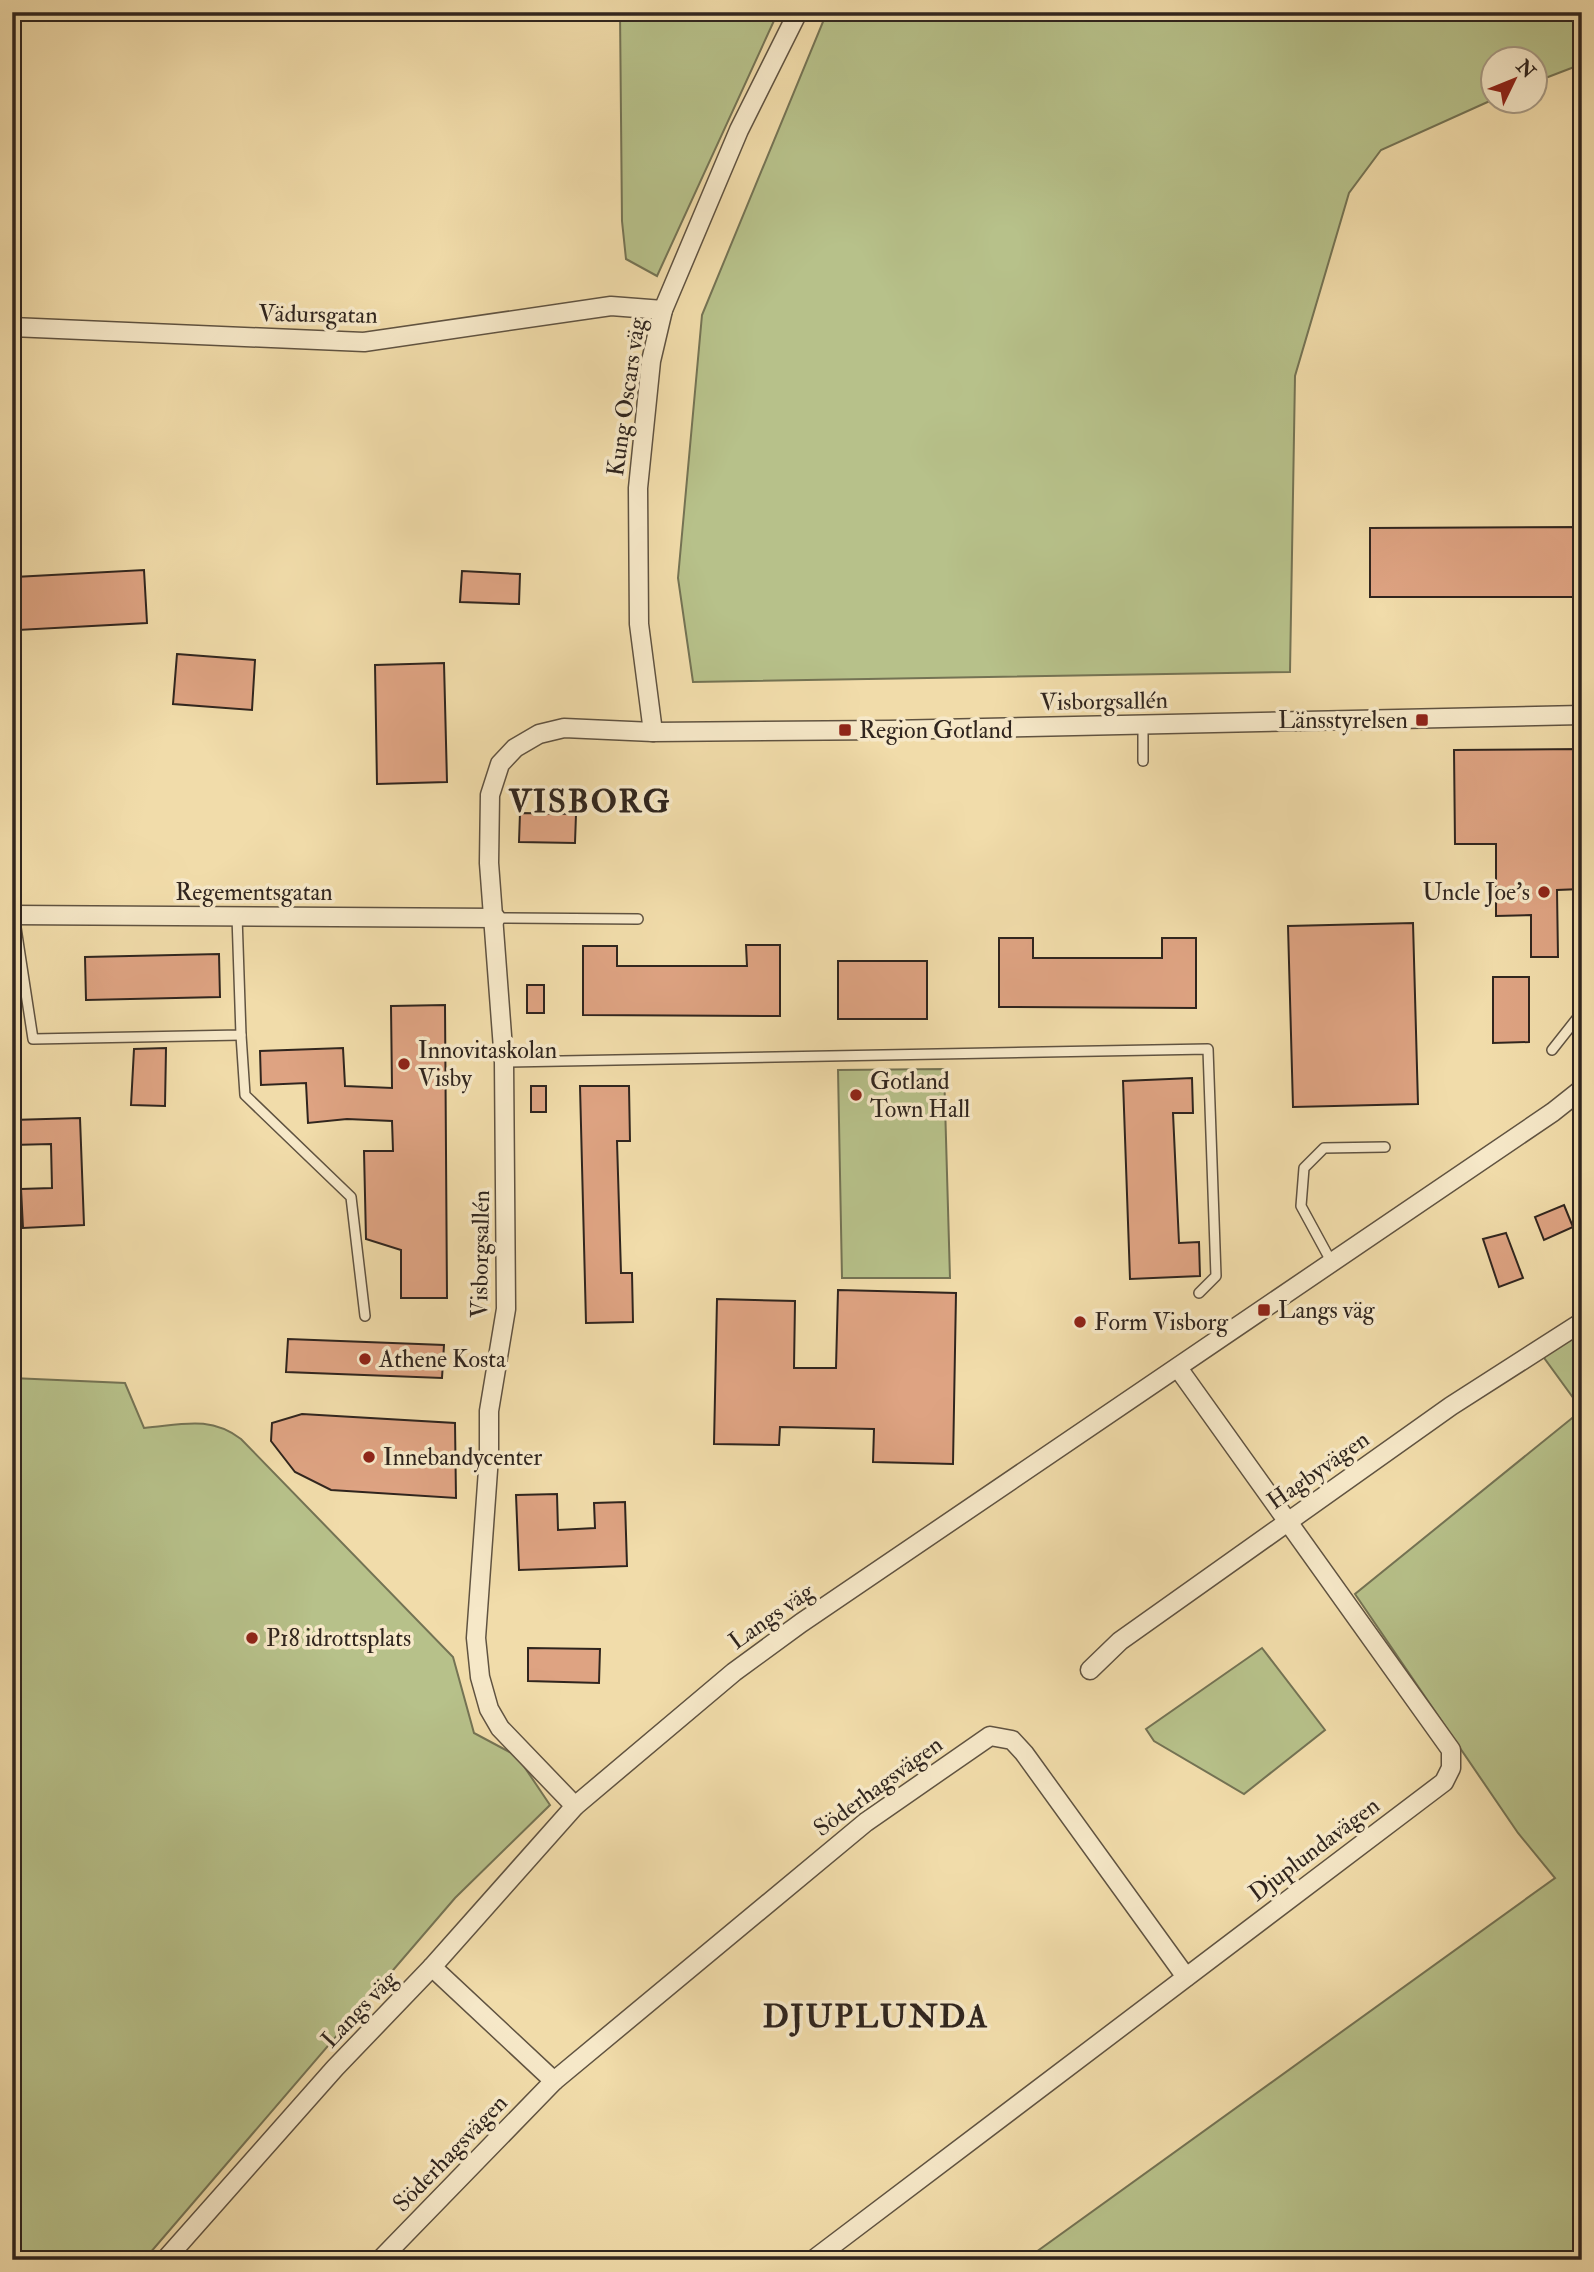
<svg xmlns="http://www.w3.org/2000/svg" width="1594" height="2272" font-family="'IM FELL Double Pica',serif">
<rect width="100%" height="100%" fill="#f1dcaa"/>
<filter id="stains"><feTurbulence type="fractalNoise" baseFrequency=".00286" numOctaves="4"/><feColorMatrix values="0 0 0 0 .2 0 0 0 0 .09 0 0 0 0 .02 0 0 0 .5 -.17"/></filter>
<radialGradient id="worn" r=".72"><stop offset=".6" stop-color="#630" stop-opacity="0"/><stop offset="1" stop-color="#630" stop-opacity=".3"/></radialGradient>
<g fill="#b7c18a" stroke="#747354" stroke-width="2">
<polygon points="620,12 778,12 657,276 626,259 622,221"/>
<polygon points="827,12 1582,12 1582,64 1535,82 1534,60 1492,60 1492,100 1381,150 1349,193 1295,376 1290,672 693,682 678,578 702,315"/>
<polygon points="944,1069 950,1278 842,1278 838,1070"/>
<polygon points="1582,1331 1582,1410 1542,1355"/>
<path d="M 12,1378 L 125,1383 L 144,1428 C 181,1425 209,1415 241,1439 L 453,1657 L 474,1733 L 517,1756 L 550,1805 L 455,1898 L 144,2260 L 12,2260 Z"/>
<polygon points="1582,1410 1582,2260 1025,2260 1555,1878 1518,1833 1355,1594"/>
<polygon points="1262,1648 1325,1730 1244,1794 1154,1741 1146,1729"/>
</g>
<g fill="#dea382" stroke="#30251e" stroke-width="2">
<polygon points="1582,527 1582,597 1370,597 1370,528"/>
<polygon points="144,570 147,623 18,630 15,577"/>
<polygon points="462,571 520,574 519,604 460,602"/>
<polygon points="177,654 255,660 252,710 173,704"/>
<polygon points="444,663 447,782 377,784 375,665"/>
<polygon points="1581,749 1581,889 1557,890 1558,957 1531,957 1531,915 1496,916 1496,844 1455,844 1454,750"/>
<polygon points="520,813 576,814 575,843 519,842"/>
<polygon points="1413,923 1418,1104 1293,1107 1288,926"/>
<polygon points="999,938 1033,938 1033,958 1162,958 1162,938 1196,938 1196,1008 999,1007"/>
<polygon points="746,945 780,945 780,1016 583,1015 583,946 617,946 617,966 747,966"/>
<polygon points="219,954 220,997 86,1000 85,957"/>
<rect x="838" y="961" width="89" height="58"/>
<polygon points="1493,977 1529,977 1529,1042 1493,1043"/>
<rect x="527" y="985" width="17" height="28"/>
<polygon points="445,1005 447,1298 401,1298 401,1250 366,1239 364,1151 393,1151 392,1121 347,1119 308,1123 306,1083 261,1085 260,1051 343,1048 345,1086 392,1088 391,1006"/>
<polygon points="166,1048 165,1106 131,1105 134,1049"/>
<polygon points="1192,1078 1193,1113 1173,1113 1179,1243 1199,1242 1200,1276 1130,1279 1123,1081"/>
<rect x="531" y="1086" width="15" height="26"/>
<polygon points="580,1086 629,1086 630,1141 617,1141 621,1273 632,1273 633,1322 586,1323"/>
<polygon points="80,1118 84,1225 23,1228 21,1189 52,1188 51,1144 12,1145 12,1120"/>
<polygon points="1564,1205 1573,1227 1544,1240 1535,1217"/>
<polygon points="1506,1233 1523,1278 1499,1287 1483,1239"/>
<polygon points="838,1290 956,1293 953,1464 873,1462 874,1429 780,1427 779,1445 714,1444 717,1299 795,1301 794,1368 836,1368"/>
<polygon points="288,1339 444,1345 442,1378 286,1372"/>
<polygon points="302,1414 455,1423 456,1498 331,1490 295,1472 271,1441 272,1423"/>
<polygon points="557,1494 558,1530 595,1528 594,1503 625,1502 627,1566 519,1570 516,1495"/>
<polygon points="528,1648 600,1649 599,1683 528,1681"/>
</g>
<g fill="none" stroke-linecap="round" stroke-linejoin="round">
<defs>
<g id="service">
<polyline points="1143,725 1143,761"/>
<polyline points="14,915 33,1039 241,1035 237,916"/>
<polyline points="496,918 638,919"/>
<polyline points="241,1035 245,1095 351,1197 365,1316"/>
<polyline points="1552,1050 1582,1012"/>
<polyline points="504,1062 1208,1049 1216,1276 1199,1293"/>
<polyline points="1332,1263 1301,1206 1304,1168 1324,1148 1385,1147"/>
</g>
<g id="minor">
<polyline points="12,327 364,342 611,306 663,310"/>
<polyline points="653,732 639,624 638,488 651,361 663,310 739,130 798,12"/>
<polyline points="12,915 496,918"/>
<polyline points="1090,1670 1120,1641 1451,1406 1582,1322"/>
<polyline points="575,1806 500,1728 489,1709 480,1677 476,1638 489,1456 489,1411 506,1309 504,1062 489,863 490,795 500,764 515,748 539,734 564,728 653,732 889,730 1582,715"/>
<polyline points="432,1967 554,2081"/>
<polyline points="165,2260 335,2068 432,1967 575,1806 734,1672 801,1623 1553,1112 1582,1089"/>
<polyline points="380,2260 554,2081 866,1822 990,1736 1012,1740 1024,1753 1186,1977"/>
<polyline points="813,2260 1444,1782 1451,1768 1451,1750 1178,1368"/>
</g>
</defs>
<use href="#service" stroke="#605341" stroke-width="12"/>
<use href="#minor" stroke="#605341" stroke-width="21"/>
<use href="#service" stroke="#f6e8c8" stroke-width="9"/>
<use href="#minor" stroke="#f6e8c8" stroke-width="18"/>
</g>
<g fill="#8f2418" stroke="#f6e8c8" stroke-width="2.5">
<rect x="1415" y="713" width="14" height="14" rx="3.5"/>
<rect x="838" y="723" width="14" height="14" rx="3.5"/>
<circle cx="1544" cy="892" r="7"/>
<circle cx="404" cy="1064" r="7"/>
<circle cx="856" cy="1095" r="7"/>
<rect x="1257" y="1303" width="14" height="14" rx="3.5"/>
<circle cx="1080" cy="1322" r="7"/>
<circle cx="365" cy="1359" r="7"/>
<circle cx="369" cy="1457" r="7"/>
<circle cx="252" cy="1638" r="7"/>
</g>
<g text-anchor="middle" stroke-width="7" stroke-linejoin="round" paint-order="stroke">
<g font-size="24" fill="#30251e" stroke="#f6e8c8">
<text transform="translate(318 314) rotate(1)" y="8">Vädursgatan</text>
<text transform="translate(626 397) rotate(-82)" y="8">Kung Oscars väg</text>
<text transform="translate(1104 701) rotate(-1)" y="8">Visborgsallén</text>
<text x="254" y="900">Regementsgatan</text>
<text transform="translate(480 1254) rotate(-89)" y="8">Visborgsallén</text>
<text transform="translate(1318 1470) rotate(-35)" y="8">Hagbyvägen</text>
<text transform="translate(771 1616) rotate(-35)" y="8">Langs väg</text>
<text transform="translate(878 1786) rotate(-36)" y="8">Söderhagsvägen</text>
<text transform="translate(1314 1849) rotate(-37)" y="8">Djuplundavägen</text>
<text transform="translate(359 2009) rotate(-46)" y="8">Langs väg</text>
<text transform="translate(450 2153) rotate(-46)" y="8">Söderhagsvägen</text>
</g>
<g font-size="24" fill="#30251e" stroke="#f6e8c8" text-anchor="start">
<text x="1408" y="728" text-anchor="end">Länsstyrelsen</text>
<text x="859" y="738">Region Gotland</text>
<text x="1530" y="900" text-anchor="end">Uncle Joe's</text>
<text x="418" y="1058">Innovitaskolan<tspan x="418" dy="28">Visby</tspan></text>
<text x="870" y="1089">Gotland<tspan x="870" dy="28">Town Hall</tspan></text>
<text x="1278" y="1318">Langs väg</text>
<text x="1094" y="1330">Form Visborg</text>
<text x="379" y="1367">Athene Kosta</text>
<text x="383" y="1465">Innebandycenter</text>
<text x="266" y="1646">P18 idrottsplats</text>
</g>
<g font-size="32" font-weight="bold" letter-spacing="2" fill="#30251e" stroke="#f6e8c8">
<text x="590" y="812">VISBORG</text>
<text x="876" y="2027">DJUPLUNDA</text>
</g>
</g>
<rect width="1594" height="2272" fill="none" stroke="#f1dcaa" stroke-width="42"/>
<rect x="14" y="14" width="1566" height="2244" fill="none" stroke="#30251e" stroke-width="3.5"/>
<rect x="21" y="21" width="1552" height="2230" fill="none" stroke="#30251e" stroke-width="2"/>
<g transform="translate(1514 80) rotate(47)"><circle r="33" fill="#f6e8c8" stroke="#a79a84" stroke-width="2"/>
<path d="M0-5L12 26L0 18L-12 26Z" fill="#8f2418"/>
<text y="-10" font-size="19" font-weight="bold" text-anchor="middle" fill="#30251e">N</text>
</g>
<rect width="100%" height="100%" filter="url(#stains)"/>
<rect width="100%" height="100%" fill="url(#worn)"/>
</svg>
